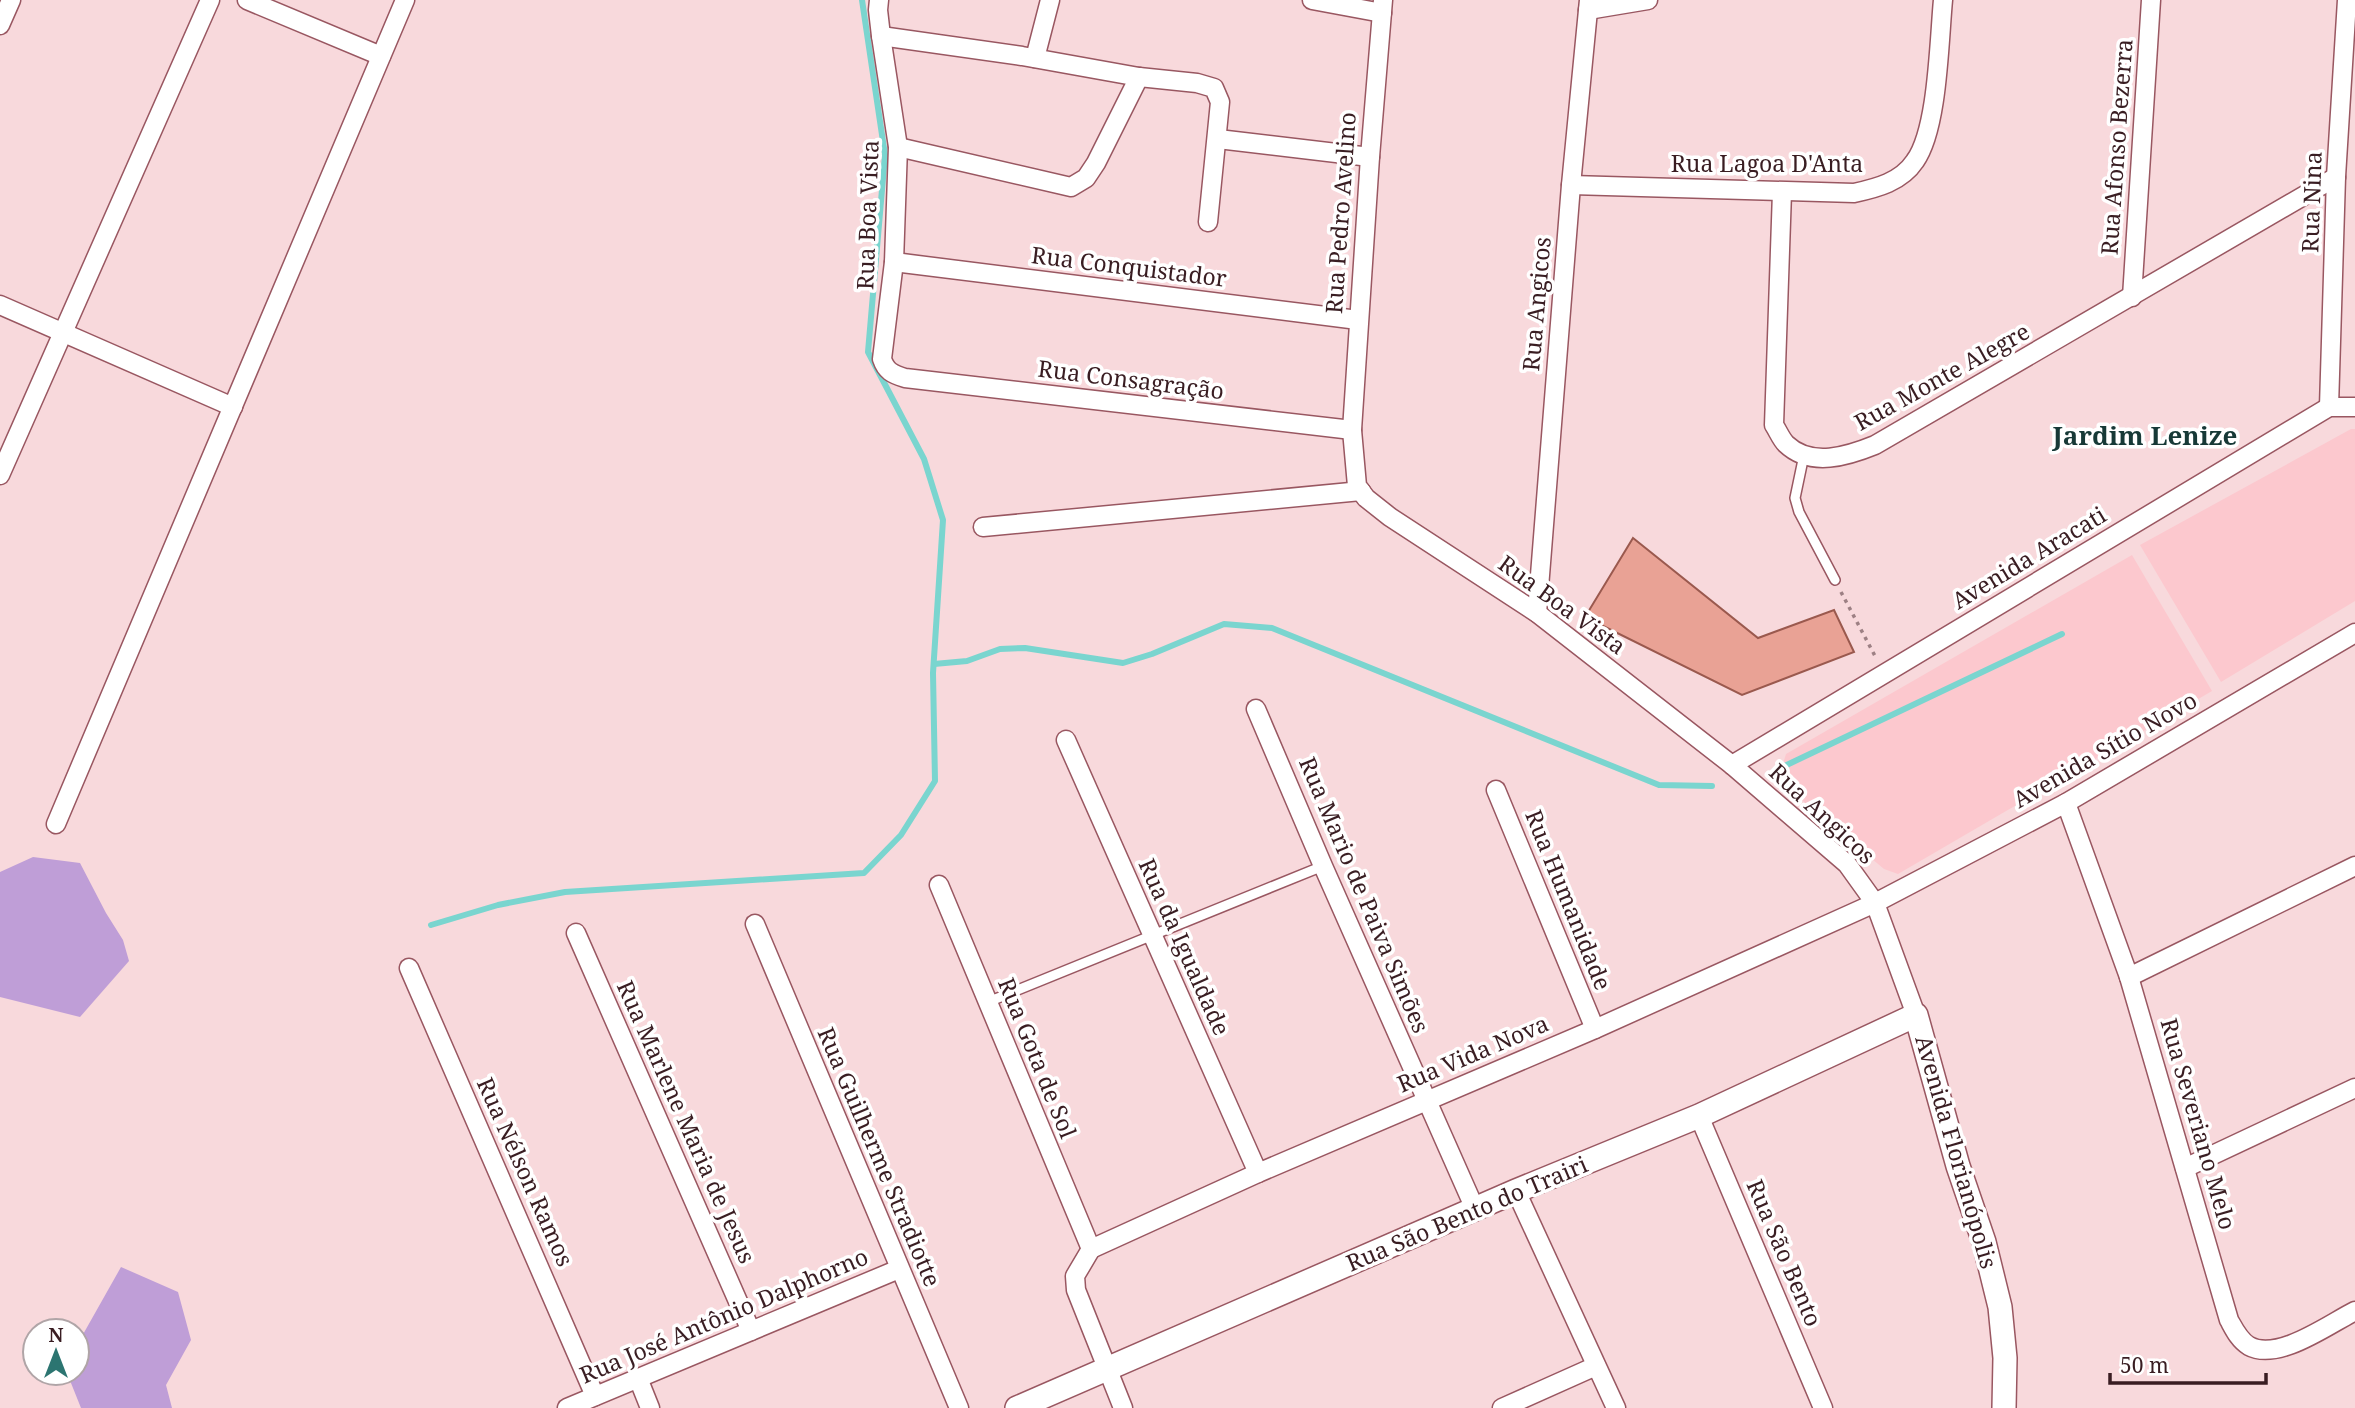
<svg xmlns="http://www.w3.org/2000/svg" width="2355" height="1408" font-family="'Noto Serif',serif">
<rect width="100%" height="100%" fill="#f8d9dc"/>
<g fill="#fcc8ce">
<polygon points="2351,429 2355,429 2355,601 2221,682 2140,545"/>
<polygon points="2132,555 2212,691 1898,874 1884,869 1778,780 1786,754"/>
</g>
<g fill="#bf9ed7">
<polygon points="33,857 80,863 106,913 123,940 129,961 80,1017 0,997 0,872"/>
<polygon points="121,1267 178,1292 191,1340 166,1385 172,1408 81,1408 67,1373 77,1373 77,1345"/>
</g>
<g fill="none" stroke-linecap="round" stroke-linejoin="round">
<g stroke="#7ad5cf" stroke-width="6">
<polyline points="934,664 967,661 1000,649 1025,648 1123,663 1152,654 1224,624 1272,628 1659,785 1712,786"/>
<polyline points="1774,771 2062,634"/>
<polyline points="431,925 498,905 565,892 864,873 901,835 935,781 933,673 943,520 924,459 868,352 885,155 862,0"/>
</g>
</g>
<polygon fill="#e9a295" stroke="#9a594e" stroke-width="2" points="1633,538 1758,638 1834,610 1854,652 1742,695 1585,617"/>
<g fill="none" stroke-linecap="round" stroke-linejoin="round">
<defs>
<g id="service">
<polyline points="1804,455 1795,498 1799,512 1835,580"/>
<polyline points="988,1002 1323,866"/>
</g>
<g id="minor">
<polyline points="247,0 381,56"/>
<path d="M 879,0 L 878,10 L 881,36 L 898,147 L 894,262 L 882,359 C 886,371 892,374 905,378 L 1352,430"/>
<polyline points="1312,0 1382,13"/>
<polyline points="1383,0 1370,157 1352,430 1357,486 1366,498 1390,517 1537,613 1732,765 1847,864 1875,903 1916,1015"/>
<polyline points="1588,10 1648,0"/>
<polyline points="0,25 11,0"/>
<polyline points="881,36 1022,56 1139,77 1197,83 1214,88 1220,102 1208,222"/>
<polyline points="1035,58 1050,0"/>
<polyline points="1218,139 1370,157"/>
<polyline points="898,147 1071,187 1086,178 1096,163 1139,77"/>
<path d="M 1571,185 L 1854,193 C 1877,188 1901,182 1915,161 C 1938,129 1939,41 1943,0"/>
<path d="M 1782,192 L 1774,425 C 1778,431 1781,439 1786,444 C 1811,468 1848,456 1875,445 L 2336,177"/>
<polyline points="894,262 1358,320"/>
<polyline points="2132,297 2151,0"/>
<polyline points="0,305 233,407"/>
<polyline points="2329,407 2336,177 2347,0"/>
<polyline points="0,475 210,0"/>
<polyline points="983,527 1361,491"/>
<polyline points="1537,613 1571,185 1589,0"/>
<polyline points="1256,709 1323,866 1475,1209"/>
<polyline points="1066,740 1258,1173"/>
<polyline points="1732,765 2329,407 2355,407"/>
<polyline points="1496,790 1595,1029"/>
<path d="M 2066,803 L 2129,977 L 2229,1320 C 2234,1329 2239,1340 2249,1346 C 2278,1362 2329,1324 2355,1311"/>
<polyline points="56,824 405,0"/>
<polyline points="939,885 1091,1249"/>
<polyline points="755,924 959,1408"/>
<polyline points="576,933 751,1331"/>
<polyline points="409,968 595,1396"/>
<polyline points="2129,977 2355,866"/>
<polyline points="1699,1116 1823,1408"/>
<polyline points="2185,1168 2355,1088"/>
<polyline points="1516,1191 1616,1408"/>
<polyline points="1091,1249 1258,1173 1595,1029 1875,903 2066,803 2355,633"/>
<polyline points="1091,1249 1075,1276 1076,1290 1123,1408"/>
<polyline points="638,1378 650,1408"/>
<polyline points="567,1408 899,1269"/>
<polyline points="1502,1408 1596,1366"/>
</g>
<polyline id="tertiary" points="1017,1408 1516,1191 1699,1116 1916,1015 1958,1166 1984,1242 2000,1307 2005,1358 2004,1408"/>
</defs>
<use href="#service" stroke="#995761" stroke-width="12"/>
<use href="#minor" stroke="#995761" stroke-width="21"/>
<use href="#tertiary" stroke="#995761" stroke-width="26"/>
<polyline stroke="#9d8084" stroke-width="3.5" stroke-dasharray="3.5 5" stroke-linecap="butt" points="1841,592 1875,656"/>
<use href="#service" stroke="#fff" stroke-width="9"/>
<use href="#minor" stroke="#fff" stroke-width="18"/>
<use href="#tertiary" stroke="#fff" stroke-width="23"/>
</g>
<g text-anchor="middle" stroke-width="7" stroke-linejoin="round" paint-order="stroke">
<g font-size="23" fill="#391d22" stroke="#fff">
<text transform="translate(2117 147) rotate(-86)" y="8">Rua Afonso Bezerra</text>
<text x="1767" y="172">Rua Lagoa D'Anta</text>
<text transform="translate(2312 202) rotate(-88)" y="8">Rua Nina</text>
<text transform="translate(1341 213) rotate(-86)" y="8">Rua Pedro Avelino</text>
<text transform="translate(868 215) rotate(-88)" y="8">Rua Boa Vista</text>
<text transform="translate(1129 267) rotate(7)" y="8">Rua Conquistador</text>
<text transform="translate(1537 304) rotate(-85)" y="8">Rua Angicos</text>
<text transform="translate(1942 377) rotate(-29)" y="8">Rua Monte Alegre</text>
<text transform="translate(1131 380) rotate(7)" y="8">Rua Consagração</text>
<text transform="translate(2029 558) rotate(-31)" y="8">Avenida Aracati</text>
<text transform="translate(1562 605) rotate(36)" y="8">Rua Boa Vista</text>
<text transform="translate(2105 750) rotate(-30)" y="8">Avenida Sítio Novo</text>
<text transform="translate(1822 814) rotate(43)" y="8">Rua Angicos</text>
<text transform="translate(1364 895) rotate(67)" y="8">Rua Mario de Paiva Simões</text>
<text transform="translate(1568 900) rotate(68)" y="8">Rua Humanidade</text>
<text transform="translate(1184 947) rotate(66)" y="8">Rua da Igualdade</text>
<text transform="translate(1473 1054) rotate(-23)" y="8">Rua Vida Nova</text>
<text transform="translate(1037 1058) rotate(68)" y="8">Rua Gota de Sol</text>
<text transform="translate(686 1122) rotate(66)" y="8">Rua Marlene Maria de Jesus</text>
<text transform="translate(2198 1124) rotate(74)" y="8">Rua Severiano Melo</text>
<text transform="translate(1956 1152) rotate(74)" y="8">Avenida Florianópolis</text>
<text transform="translate(879 1157) rotate(67)" y="8">Rua Guilherme Stradiotte</text>
<text transform="translate(525 1172) rotate(66)" y="8">Rua Nélson Ramos</text>
<text transform="translate(1467 1214) rotate(-23)" y="8">Rua São Bento do Trairi</text>
<text transform="translate(1784 1253) rotate(67)" y="8">Rua São Bento</text>
<text transform="translate(724 1316) rotate(-23)" y="8">Rua José Antônio Dalphorno</text>
</g>
<g font-size="26" font-weight="bold" fill="#173937" stroke="#fff">
<text x="2145" y="445">Jardim Lenize</text>
</g>
</g>
<g transform="translate(56 1352)"><circle r="33" fill="#ffffff" stroke="#b0a5a7" stroke-width="2"/>
<path d="M0-5L12 26L0 18L-12 26Z" fill="#2c7571"/>
<text y="-10" font-size="19" font-weight="bold" text-anchor="middle" fill="#391d22">N</text>
</g>
<path d="M2110 1373v10h156v-10" fill="none" stroke="#391d22" stroke-width="3.5"/>
<text x="2120" y="1373" font-size="21" fill="#391d22" stroke="#ffffff" stroke-width="5" paint-order="stroke">50 m</text>
</svg>
